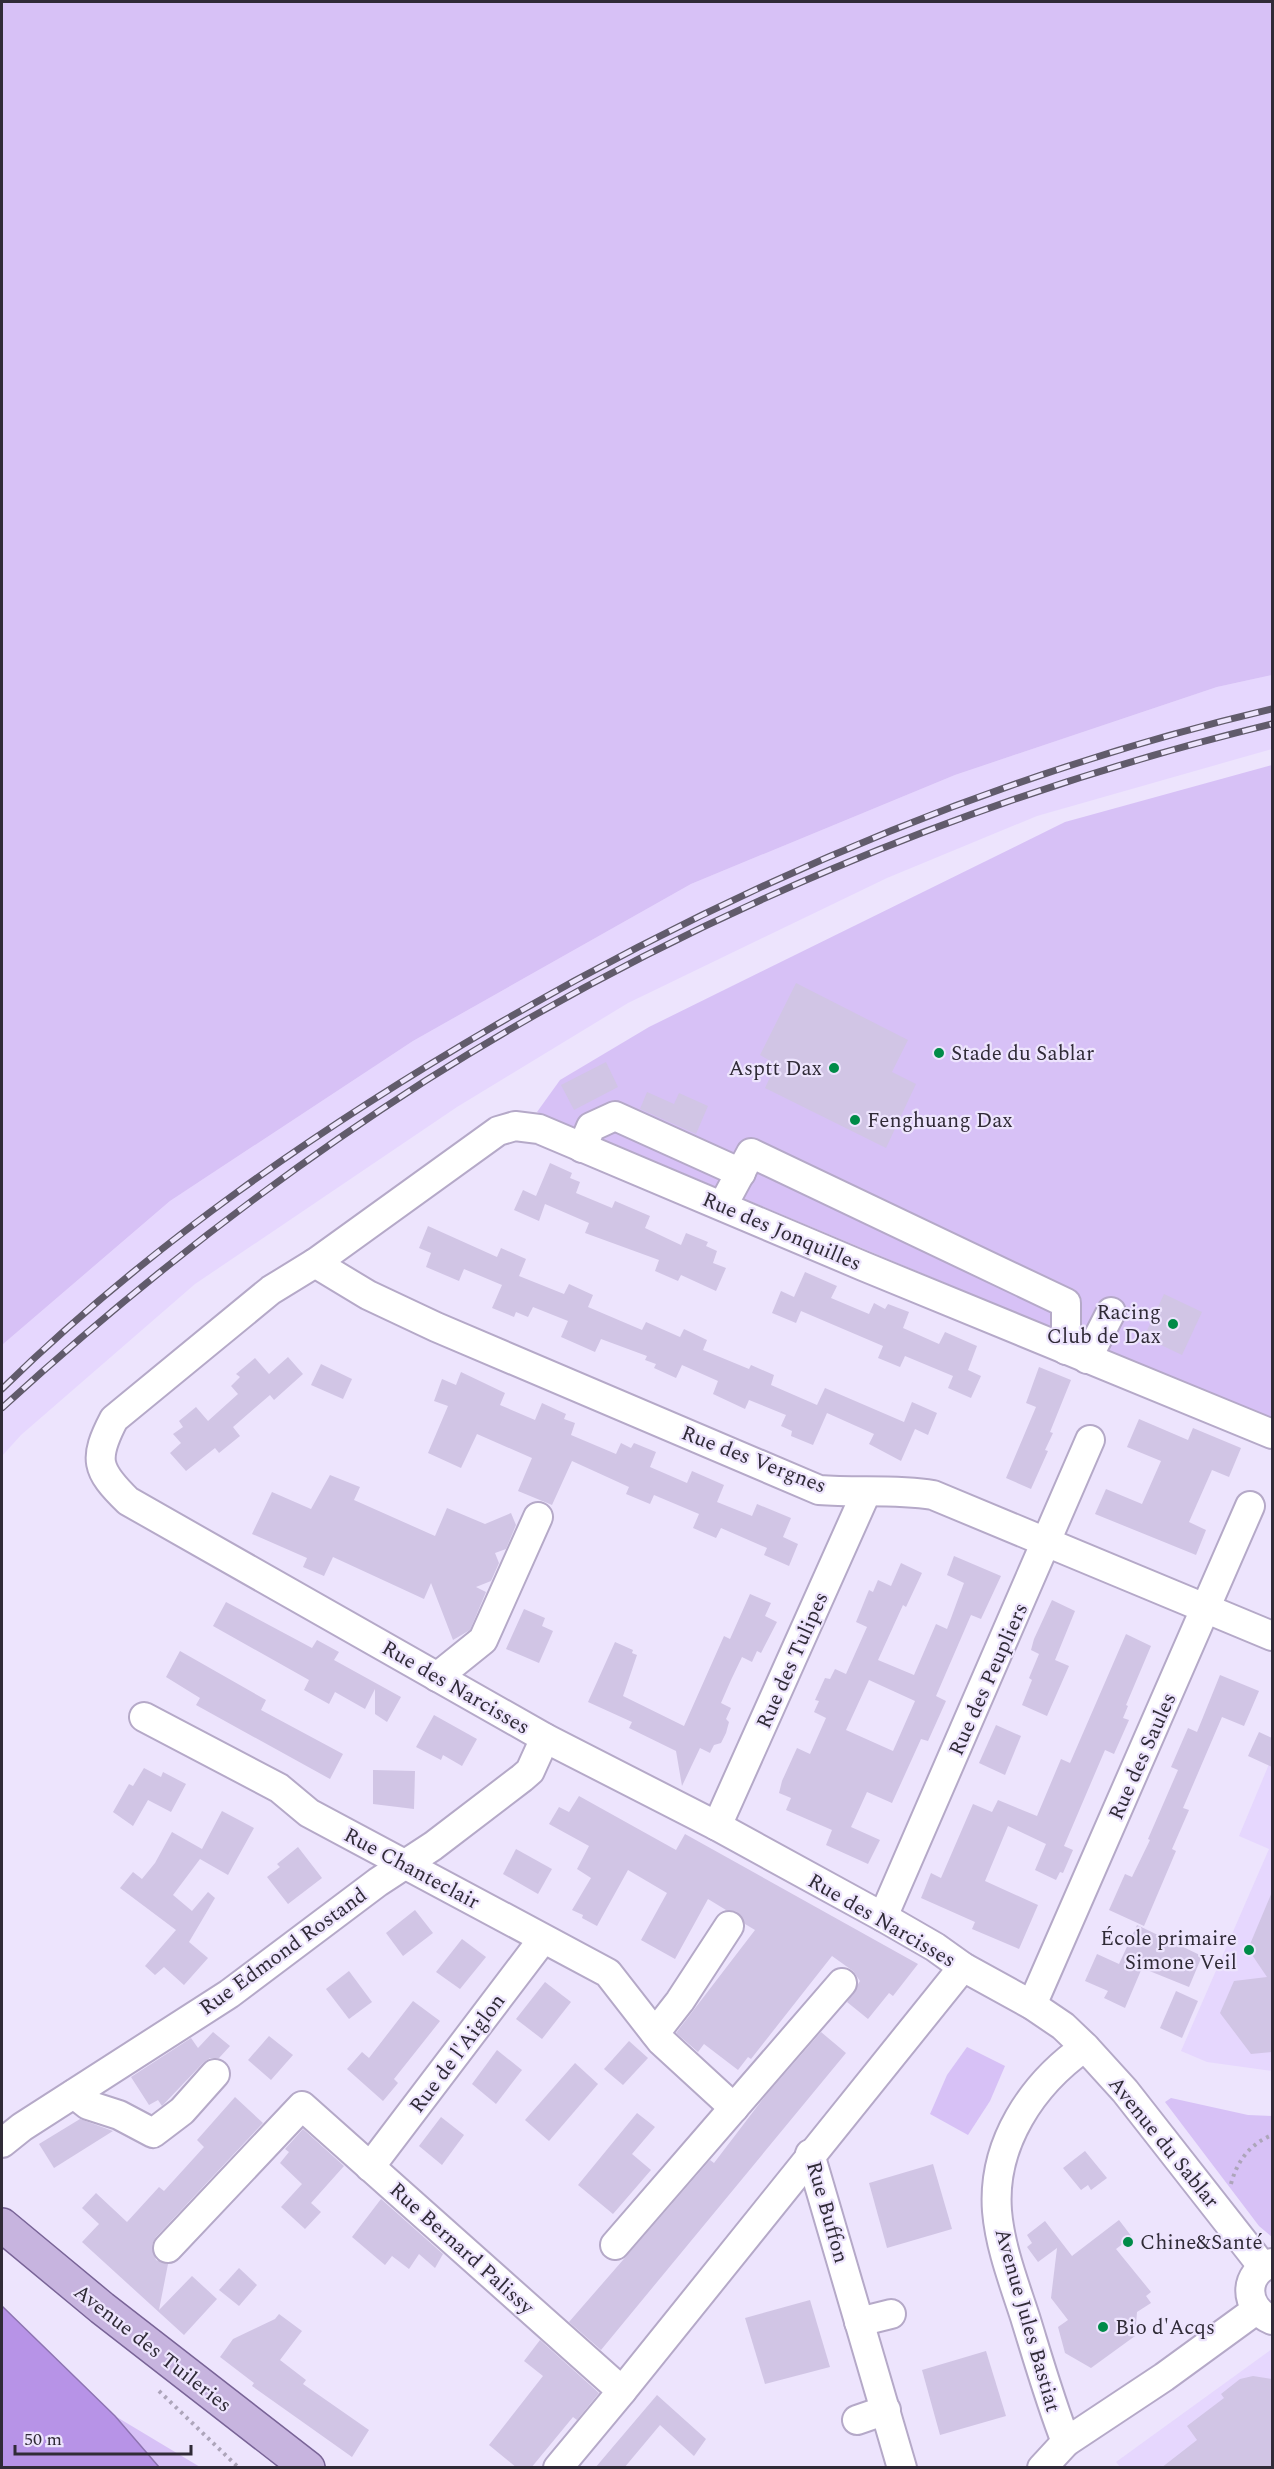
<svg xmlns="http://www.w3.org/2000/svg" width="1274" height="2469" font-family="Spectral,serif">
<rect width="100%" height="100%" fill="#ede4fd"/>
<g fill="#e6d7fe">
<polygon points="1272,675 1272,749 1037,816 887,878 628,1003 457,1107 195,1284 21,1435 2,1456 2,1345 170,1201 413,1041 691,884 955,775 1217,687"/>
<polygon points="1272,1757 1272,2071 1207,2062 1181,2051 1269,1849 1239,1836"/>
<polygon points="1272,2349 1272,2467 1121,2468 1116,2462"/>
</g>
<g fill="#d7c1f6">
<polygon points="2,2 1272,2 1272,675 1217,687 955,775 691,884 413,1041 170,1201 2,1345"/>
<polygon points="1272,765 1272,1420 537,1112 560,1080 649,1027 1065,822"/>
<polygon points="967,2047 1005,2066 990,2101 968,2135 930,2114 947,2075"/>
<polygon points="1171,2098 1248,2115 1272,2116 1272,2237 1259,2226 1165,2102"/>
<polygon points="115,2416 200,2467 159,2467"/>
</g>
<polygon fill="#b793e7" stroke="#8e74b2" stroke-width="1.5" points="2,2306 115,2416 159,2467 2,2467"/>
<g fill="#d1c5e5" fill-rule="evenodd">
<polygon points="796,983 908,1040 892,1072 916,1084 886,1148 765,1088 776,1064 760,1055"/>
<polygon points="606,1062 618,1087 574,1110 561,1085"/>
<polygon points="647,1092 674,1104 679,1093 708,1106 696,1134 640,1109"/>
<polygon points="550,1163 572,1173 570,1178 580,1182 576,1193 612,1208 615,1201 650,1216 645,1228 681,1245 686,1233 708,1242 706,1246 717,1251 713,1263 726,1268 716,1291 681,1275 678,1281 655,1271 659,1260 585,1233 589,1223 545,1204 539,1221 514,1210 523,1190 536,1196"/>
<polygon points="428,1226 497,1257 501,1248 526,1259 519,1276 564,1294 569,1284 593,1295 588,1307 642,1330 646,1322 680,1337 684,1329 707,1340 703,1350 749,1369 751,1365 774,1375 771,1385 817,1405 825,1388 904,1422 912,1402 937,1413 928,1435 915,1429 901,1461 869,1444 874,1434 827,1413 813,1445 791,1436 792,1431 781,1426 786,1415 749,1400 745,1409 713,1394 718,1381 682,1365 676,1378 654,1368 656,1364 645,1360 647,1356 601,1339 595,1352 561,1337 568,1321 533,1307 528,1317 516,1312 514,1317 492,1308 502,1285 464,1269 459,1281 426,1267 431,1253 419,1248"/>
<polygon points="805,1272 837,1286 831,1298 869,1314 874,1303 885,1309 888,1304 909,1312 903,1328 939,1344 945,1332 977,1346 968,1370 981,1376 971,1398 948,1388 953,1376 905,1356 900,1367 878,1358 883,1346 801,1311 796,1323 772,1313 781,1291 794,1297"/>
<polygon points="1164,1294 1202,1312 1182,1355 1144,1337"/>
<polygon points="288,1357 303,1374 274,1400 270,1395 233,1427 240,1436 219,1453 215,1448 186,1471 170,1453 181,1443 173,1434 183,1427 179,1421 196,1407 208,1421 238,1394 231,1386 240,1377 236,1374 255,1358 269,1374"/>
<polygon points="321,1364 352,1379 343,1399 311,1385"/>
<polygon points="1039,1367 1071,1380 1050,1432 1053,1433 1045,1450 1048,1451 1031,1489 1006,1478 1036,1407 1026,1403"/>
<polygon points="461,1372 505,1393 500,1405 535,1420 542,1403 566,1414 564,1419 575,1423 571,1435 616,1454 621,1443 631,1448 634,1443 656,1452 650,1467 687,1483 692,1471 724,1485 717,1502 752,1516 757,1504 791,1518 783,1537 798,1544 789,1566 764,1555 767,1548 721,1528 716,1538 693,1528 699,1514 654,1495 650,1504 626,1494 629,1487 572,1461 552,1505 518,1491 532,1458 477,1434 461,1468 428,1453 448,1406 434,1401 442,1379 456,1385"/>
<polygon points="1139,1419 1188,1440 1193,1428 1241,1448 1229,1477 1212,1470 1189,1522 1206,1530 1196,1555 1095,1514 1106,1489 1142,1504 1161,1461 1127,1447"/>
<polygon points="330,1475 360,1487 354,1500 435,1536 447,1508 485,1524 511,1513 516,1525 506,1549 495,1553 499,1563 491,1581 476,1587 486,1592 470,1630 453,1640 431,1583 424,1599 333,1557 324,1576 303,1567 307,1558 252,1534 272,1492 311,1509"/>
<path d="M 954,1556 L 1001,1576 L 981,1619 L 971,1615 L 936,1696 L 946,1701 L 928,1741 L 921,1739 L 892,1803 L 867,1792 L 851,1827 L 880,1840 L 868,1864 L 826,1845 L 832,1830 L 786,1810 L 791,1798 L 779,1793 L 782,1781 L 797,1748 L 810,1754 L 826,1718 L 814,1712 L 819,1701 L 815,1700 L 825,1678 L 830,1679 L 835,1669 L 846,1674 L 867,1627 L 856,1622 L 869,1590 L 873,1592 L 878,1580 L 891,1586 L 901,1563 L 922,1573 L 906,1607 L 903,1605 L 878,1660 L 914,1675 L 936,1624 L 947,1629 L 964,1583 L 947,1575 ZM 869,1680 L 915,1701 L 893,1751 L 846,1730 Z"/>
<polygon points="750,1594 771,1603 765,1616 777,1622 761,1653 757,1651 752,1662 742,1657 731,1680 721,1703 731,1708 726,1719 729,1722 726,1733 721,1743 714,1745 710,1753 700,1748 682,1786 676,1751 629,1728 632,1722 588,1702 615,1642 633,1650 632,1653 637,1655 623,1696 684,1726 724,1636 730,1639"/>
<polygon points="1052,1600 1075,1611 1055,1660 1069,1666 1047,1716 1022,1705 1032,1680 1029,1678 1039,1654 1031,1650 1034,1639"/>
<polygon points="226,1602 312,1648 317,1640 339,1652 334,1660 401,1697 387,1722 375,1714 375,1689 365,1709 335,1692 329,1704 304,1690 309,1680 213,1626"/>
<polygon points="524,1609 545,1618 542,1626 553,1631 539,1663 506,1649"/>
<polygon points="1126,1634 1151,1646 1126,1705 1128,1706 1123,1718 1129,1720 1114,1754 1105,1750 1064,1846 1073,1850 1063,1873 1060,1872 1056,1880 1035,1870 1046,1844 1008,1826 985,1881 1038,1905 1019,1949 972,1929 975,1922 921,1898 931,1873 941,1878 973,1804 992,1812 998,1800 1037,1816 1061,1759 1070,1763"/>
<polygon points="180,1651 266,1700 261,1710 343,1754 330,1779 196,1705 200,1698 166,1677"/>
<polygon points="1220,1675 1259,1691 1244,1726 1222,1717 1183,1808 1189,1810 1172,1849 1176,1851 1144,1926 1109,1910 1125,1874 1132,1877 1150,1840 1148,1839 1178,1770 1171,1767 1188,1728 1197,1732"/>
<polygon points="434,1715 477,1739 462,1766 443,1755 441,1760 416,1747"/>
<polygon points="996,1725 1021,1736 1005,1775 979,1763"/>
<polygon points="1259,1732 1272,1738 1272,1767 1248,1756"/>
<polygon points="144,1768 161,1777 163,1772 186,1784 171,1812 148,1800 133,1826 113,1812 129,1784 133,1786"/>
<polygon points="373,1770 415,1771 414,1809 373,1804"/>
<polygon points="579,1796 676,1850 685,1834 918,1964 893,1996 889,1993 868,2019 847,2002 860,1981 853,1971 832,1956 751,2059 748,2057 738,2070 704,2044 698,2052 676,2033 755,1930 745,1924 737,1912 726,1910 708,1899 675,1959 641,1940 667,1893 628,1870 597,1926 582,1918 583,1915 572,1910 591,1878 577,1869 589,1846 549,1824 559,1807 569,1812"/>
<polygon points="222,1811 254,1828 228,1875 200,1859 173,1895 192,1911 208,1892 215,1898 189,1942 208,1958 184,1985 164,1967 155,1975 145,1966 176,1930 120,1888 133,1872 142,1879 155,1863 172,1832 202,1849"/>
<polygon points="298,1847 322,1878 288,1904 267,1877 280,1867 277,1864"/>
<polygon points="516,1849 552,1869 538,1894 503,1874"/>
<polygon points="1272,1892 1272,2052 1251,2054 1220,2013 1234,1981 1267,1977 1248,1949"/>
<polygon points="415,1910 433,1933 403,1956 386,1933"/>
<polygon points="1137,1925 1202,1956 1189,1987 1142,1968 1125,2008 1104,1998 1108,1991 1085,1981 1097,1954 1119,1964"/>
<polygon points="462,1939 486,1957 460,1989 436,1972"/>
<polygon points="349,1971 372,2002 349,2019 326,1989"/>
<polygon points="545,1982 571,2002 542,2039 516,2019"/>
<polygon points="1176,1991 1198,2001 1182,2038 1160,2028"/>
<polygon points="413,2001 440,2021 394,2079 398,2083 383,2101 347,2069 362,2052 369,2058"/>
<polygon points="213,2032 230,2046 219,2058 210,2058 203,2063 162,2106 158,2100 149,2105 131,2077 191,2038 198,2048"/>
<polygon points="821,2032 846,2053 601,2350 569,2322 710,2160 714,2163 766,2095"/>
<polygon points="269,2036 293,2055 271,2080 248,2060"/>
<polygon points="629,2041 648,2058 623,2085 604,2069"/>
<polygon points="497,2050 522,2070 496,2104 472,2084"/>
<polygon points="575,2063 598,2084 549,2141 525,2120"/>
<polygon points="235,2097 263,2123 156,2237 152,2245 156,2260 168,2264 159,2310 192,2276 217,2299 184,2335 82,2242 99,2224 82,2208 96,2193 127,2222 159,2187 164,2191 204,2147 197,2140"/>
<polygon points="637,2113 655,2127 632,2154 651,2170 613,2214 578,2185"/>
<polygon points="441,2117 464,2135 442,2165 419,2146"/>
<polygon points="80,2119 113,2131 54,2168 39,2144"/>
<polygon points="303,2129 344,2166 311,2203 321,2212 305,2229 281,2207 302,2184 280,2163 289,2152 285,2149"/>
<polygon points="1085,2151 1107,2178 1091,2190 1088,2185 1081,2190 1063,2168"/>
<polygon points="933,2164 952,2229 887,2248 869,2183"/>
<polygon points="381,2199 443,2254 435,2268 419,2254 409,2269 392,2256 385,2265 352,2237"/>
<polygon points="1119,2220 1132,2237 1116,2249 1151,2292 1146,2296 1151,2303 1137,2312 1135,2336 1091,2368 1065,2353 1058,2327 1068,2320 1051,2298 1057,2248 1038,2262 1027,2247 1032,2243 1027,2235 1045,2221 1072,2256"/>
<polygon points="239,2268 257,2285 239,2306 219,2290"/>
<polygon points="810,2300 830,2367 765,2384 745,2318"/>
<polygon points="279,2314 302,2331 280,2360 306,2380 303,2384 369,2430 352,2457 252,2386 254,2383 220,2357 233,2339 275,2319"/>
<polygon points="540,2340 599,2393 577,2420 573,2417 531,2468 517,2468 489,2445 543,2376 524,2361"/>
<polygon points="986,2351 1006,2416 940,2435 922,2370"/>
<polygon points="1253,2376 1272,2379 1272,2468 1161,2468 1197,2440 1187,2426 1224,2398 1221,2394 1240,2379"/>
<polygon points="657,2395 706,2439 694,2456 660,2425 624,2468 595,2468"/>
</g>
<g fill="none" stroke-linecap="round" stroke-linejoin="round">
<defs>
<g id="minor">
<polyline points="582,1148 591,1127 615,1116 741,1173"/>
<polyline points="723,1205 751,1153 1066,1303 1066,1350"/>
<path d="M 315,1263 L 368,1295 L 436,1327 L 819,1490 C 858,1493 895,1489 933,1495 L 1272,1636"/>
<polyline points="1087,1359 1111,1312"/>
<polyline points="437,1677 483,1640 538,1517"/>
<polyline points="144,1717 279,1788 309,1813 608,1973 661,2041 734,2108"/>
<polyline points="717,1826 866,1493"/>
<polyline points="883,1917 1090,1440"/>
<polyline points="1032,2005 1250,1506"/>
<polyline points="655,2033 680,2001 729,1926"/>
<polyline points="74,2094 88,2105 119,2115 153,2133 182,2111 215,2074"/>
<polyline points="2,2143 22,2127 229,1994 378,1882 433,1846 522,1778 530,1771 545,1738"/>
<polyline points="810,2154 902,2468"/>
<polyline points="370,2167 543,1939"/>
<polyline points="615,2245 842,1983"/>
<polyline points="168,2248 302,2106 622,2391 558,2468"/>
<path d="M 1263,2267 L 1125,2091 L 1085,2047 L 1063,2026 L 1032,2005 L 963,1967 L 935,1947 L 883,1917 L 717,1826 L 545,1738 L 128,1501 C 96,1470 93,1459 114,1419 L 271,1290 L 315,1263 L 498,1131 L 515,1126 L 539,1129 L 863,1266 L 1272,1434"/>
<path d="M 1272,2320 C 1243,2308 1243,2273 1272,2263"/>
<polyline points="859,2322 891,2314"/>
<polyline points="622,2391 963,1967"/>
<polyline points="857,2420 886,2410"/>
<path d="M 1066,2442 C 1050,2401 1038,2359 1025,2317 C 1014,2283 1000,2247 997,2211 C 992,2144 1032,2084 1085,2047"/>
<polyline points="1042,2468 1066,2442 1164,2377 1256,2310"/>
</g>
<polyline id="major" points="2,2225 102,2308 308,2468"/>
</defs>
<use href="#minor" stroke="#b5a9c8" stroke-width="32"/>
<use href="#major" stroke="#796497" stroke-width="36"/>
<g stroke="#ada5ba" stroke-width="4" stroke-dasharray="3 4.5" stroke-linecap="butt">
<path d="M 1231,2184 C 1237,2161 1250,2144 1272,2135"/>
<polyline points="159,2391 239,2468"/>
</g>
<use href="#minor" stroke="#fff" stroke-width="28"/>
<use href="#major" stroke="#c7b4df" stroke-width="33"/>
<defs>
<g id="rail">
<path d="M 2,1389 C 148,1246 319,1128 496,1025 C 738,885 999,773 1272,709"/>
<path d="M 2,1408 C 133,1288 275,1177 425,1081 C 684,917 975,796 1272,724"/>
</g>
</defs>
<use href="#rail" stroke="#615b6b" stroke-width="7"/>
<use href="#rail" stroke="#ede4fd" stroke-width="4.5" stroke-dasharray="14" stroke-linecap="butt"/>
</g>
<g fill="#008b48" stroke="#ede4fd" stroke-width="2">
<circle cx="939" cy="1053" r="6"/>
<circle cx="834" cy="1068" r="6"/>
<circle cx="855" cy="1120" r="6"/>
<circle cx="1173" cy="1324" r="6"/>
<circle cx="1249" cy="1950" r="6"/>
<circle cx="1128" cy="2242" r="6"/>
<circle cx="1103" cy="2327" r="6"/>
</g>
<g text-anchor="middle" stroke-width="4.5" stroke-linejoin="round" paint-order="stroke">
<g font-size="21" fill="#302b37" stroke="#ede4fd" text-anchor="start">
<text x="951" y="1060">Stade du Sablar</text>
<text x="822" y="1075" text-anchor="end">Asptt Dax</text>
<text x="867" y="1127">Fenghuang Dax</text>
<text x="1161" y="1319" text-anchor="end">Racing<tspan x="1161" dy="24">Club de Dax</tspan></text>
<text x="1237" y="1945" text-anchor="end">École primaire<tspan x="1237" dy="24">Simone Veil</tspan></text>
<text x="1140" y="2249">Chine&amp;Santé</text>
<text x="1115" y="2334">Bio d'Acqs</text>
</g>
<g font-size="21" fill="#302b37" stroke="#ede4fd">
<text transform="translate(782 1231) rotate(23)" y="7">Rue des Jonquilles</text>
<text transform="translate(754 1459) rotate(21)" y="7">Rue des Vergnes</text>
<text transform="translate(792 1660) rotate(-66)" y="7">Rue des Tulipes</text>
<text transform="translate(988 1679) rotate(-66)" y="7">Rue des Peupliers</text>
<text transform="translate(456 1687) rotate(30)" y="7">Rue des Narcisses</text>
<text transform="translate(1142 1756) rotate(-66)" y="7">Rue des Saules</text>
<text transform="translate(412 1868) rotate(28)" y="7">Rue Chanteclair</text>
<text transform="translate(882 1920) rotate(30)" y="7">Rue des Narcisses</text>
<text transform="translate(283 1951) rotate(-36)" y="7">Rue Edmond Rostand</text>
<text transform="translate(457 2053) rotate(-53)" y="7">Rue de l'Aiglon</text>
<text transform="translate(1164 2142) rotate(51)" y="7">Avenue du Sablar</text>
<text transform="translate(828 2212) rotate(74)" y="7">Rue Buffon</text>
<text transform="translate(462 2248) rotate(42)" y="7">Rue Bernard Palissy</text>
<text transform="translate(1028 2320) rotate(74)" y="7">Avenue Jules Bastiat</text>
<text transform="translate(153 2348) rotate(38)" y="7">Avenue des Tuileries</text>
</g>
</g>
<rect width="1274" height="2469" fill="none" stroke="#302b37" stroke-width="6"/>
<path d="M15 2445v9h176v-9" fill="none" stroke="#302b37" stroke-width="3"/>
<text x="24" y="2445" font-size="18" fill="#302b37" stroke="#ede4fd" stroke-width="4.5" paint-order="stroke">50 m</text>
</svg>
